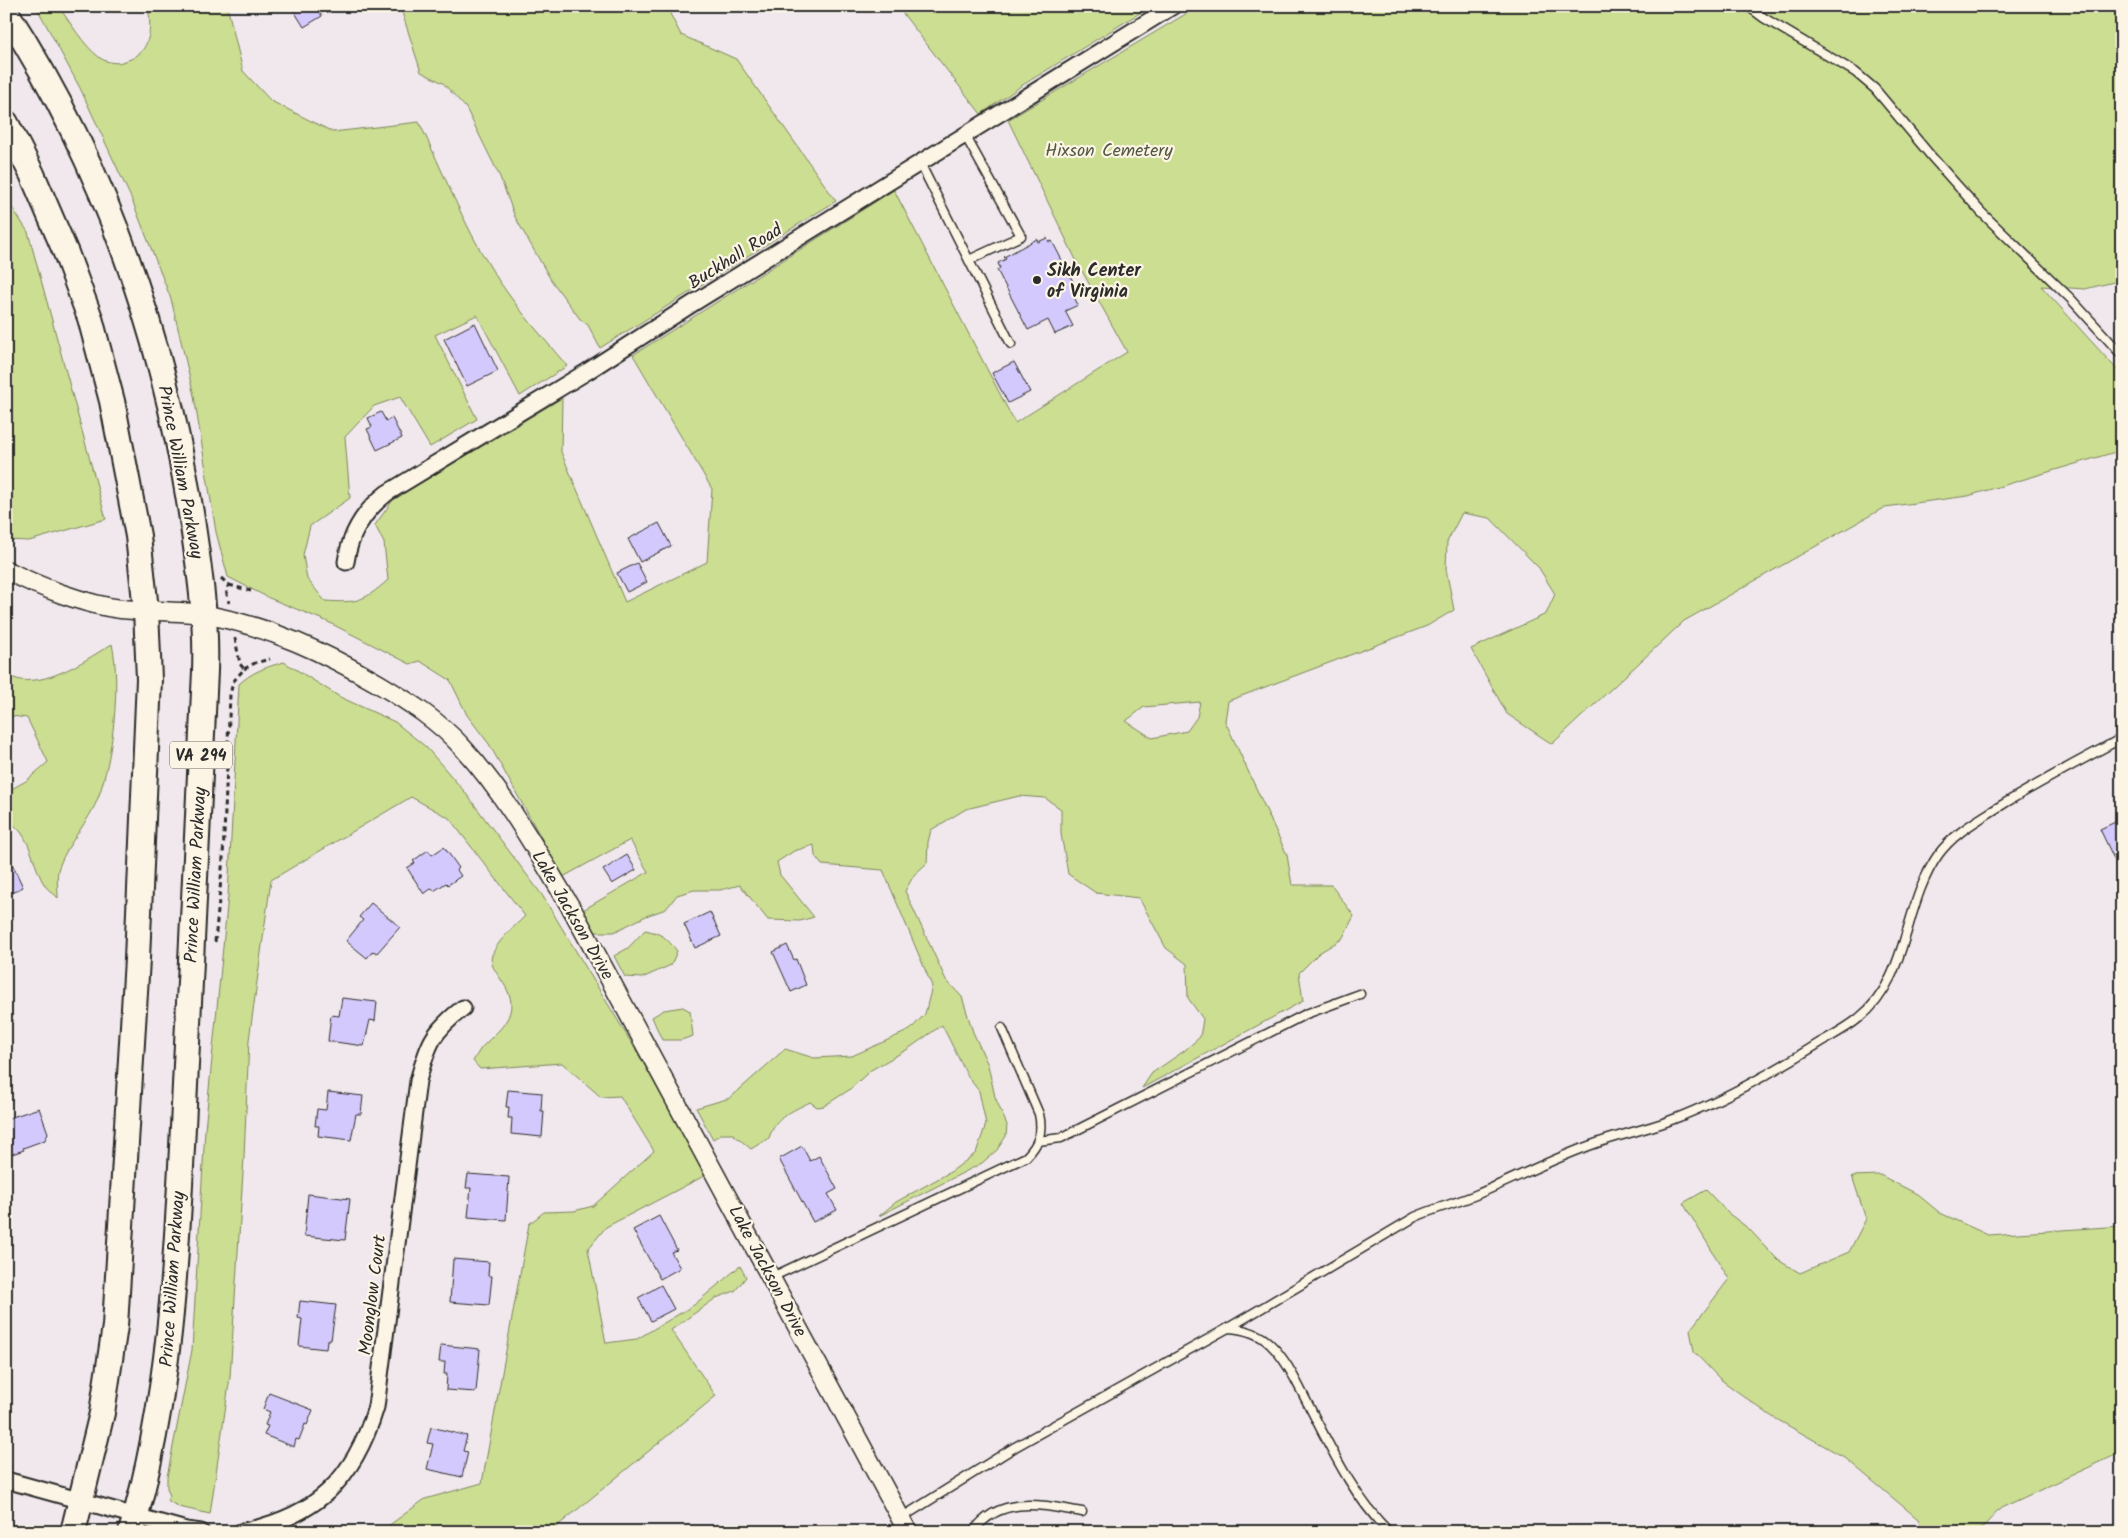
<svg xmlns="http://www.w3.org/2000/svg" width="2128" height="1538" font-family="Kalam,sans-serif">
<rect width="100%" height="100%" fill="#f0e8ec"/>
<filter id="ink" filterUnits="userSpaceOnUse"><feTurbulence type="fractalNoise" baseFrequency=".02" numOctaves="2"/><feDisplacementMap in="SourceGraphic" scale="10" xChannelSelector="R" yChannelSelector="G"/><feConvolveMatrix kernelMatrix="1 2 1 2 8 2 1 2 1" color-interpolation-filters="sRGB"/></filter>
<g filter="url(#ink)">
<g fill="#ccde92" stroke="#7c845e" fill-rule="evenodd">
<path d="M 36,6 L 58,6 C 71,23 83,45 100,58 C 106,62 116,64 122,62 C 151,55 152,31 148,6 L 227,6 L 243,71 L 271,101 L 333,132 L 419,122 C 443,171 463,224 492,270 C 513,304 541,335 567,366 L 520,396 L 477,315 L 435,335 L 477,419 L 430,447 L 400,397 L 374,406 L 345,437 L 350,498 L 310,526 L 303,555 L 307,579 L 325,601 C 357,603 363,602 388,580 L 384,543 L 375,525 L 393,500 L 562,398 L 561,452 L 625,602 L 707,562 L 712,489 L 633,355 L 894,190 L 1015,423 L 1127,352 L 1077,262 L 1008,120 L 1199,6 L 2122,6 L 2122,280 L 2085,289 L 2041,286 L 2122,375 L 2122,450 L 1968,496 L 1885,507 L 1684,621 L 1552,744 L 1507,714 L 1471,649 L 1546,614 L 1555,594 L 1539,568 L 1490,518 L 1462,513 L 1447,542 L 1446,569 L 1454,610 L 1427,626 L 1228,701 L 1225,721 L 1287,855 L 1292,885 L 1331,885 L 1354,916 L 1342,939 L 1319,953 L 1299,973 L 1303,1001 L 1142,1088 L 1152,1073 L 1184,1051 L 1200,1037 L 1203,1019 L 1188,998 L 1187,964 L 1166,948 L 1139,898 L 1096,893 L 1068,874 L 1061,834 L 1061,809 L 1045,798 L 1019,796 L 966,809 L 931,830 L 928,842 L 927,863 L 914,875 L 905,891 L 946,980 L 962,997 L 973,1032 L 988,1065 L 995,1097 L 1007,1125 L 1006,1136 L 997,1150 L 982,1163 L 879,1216 L 896,1202 L 952,1171 L 976,1153 L 986,1124 L 979,1091 L 968,1077 L 942,1025 L 908,1049 L 871,1070 L 849,1090 L 824,1106 L 817,1107 L 810,1102 C 791,1112 776,1116 769,1138 L 751,1149 L 733,1134 L 721,1134 L 713,1139 L 696,1108 L 730,1098 L 785,1049 L 814,1058 L 852,1056 L 910,1030 L 925,1014 L 932,986 L 883,870 L 822,865 L 815,856 L 814,845 L 794,851 L 777,862 L 780,875 L 814,917 L 800,921 L 768,920 L 740,885 L 720,890 L 694,890 L 677,895 L 666,909 L 646,916 L 614,932 L 595,932 L 583,910 L 648,872 L 630,840 L 563,877 L 489,744 L 467,715 L 450,680 L 420,661 L 410,664 L 326,621 L 269,598 L 228,577 L 216,532 L 194,396 L 171,299 L 132,200 L 80,88 ZM 1200,702 L 1197,717 L 1187,731 L 1152,738 L 1126,721 L 1144,707 Z"/>
<polygon points="400,6 666,6 681,35 736,59 836,201 600,348 588,325 580,319 551,280 515,217 500,177 466,108 443,83 421,72"/>
<polygon points="897,6 1151,6 1021,86 981,114"/>
<polygon points="6,198 28,232 106,519 29,541 6,540"/>
<path d="M 112,644 C 121,684 113,758 98,798 C 89,822 68,842 59,867 C 56,876 58,888 58,898 C 55,894 49,891 46,887 C 31,866 33,833 6,820 L 6,792 L 26,781 L 48,762 L 27,718 L 11,716 L 6,712 L 6,675 C 11,677 16,679 21,680 C 52,684 87,659 112,644 Z"/>
<path d="M 284,662 L 340,697 L 395,722 L 426,747 L 464,791 L 542,895 L 640,1057 L 706,1175 L 606,1227 L 588,1249 L 606,1343 L 637,1339 L 694,1305 L 740,1266 L 746,1277 L 735,1291 L 716,1298 L 671,1330 L 716,1396 L 550,1532 L 380,1532 L 425,1499 L 482,1483 L 529,1224 L 544,1212 L 574,1211 L 593,1206 L 654,1151 L 620,1096 L 601,1097 L 562,1063 L 480,1069 L 473,1061 C 476,1057 478,1052 481,1048 C 491,1037 506,1027 510,1012 C 517,987 486,971 492,955 C 498,940 513,928 525,916 L 449,818 L 411,797 L 271,880 L 249,1040 L 244,1157 L 230,1377 L 210,1514 L 179,1507 L 167,1500 L 170,1496 L 167,1488 L 167,1477 L 192,1350 L 205,1130 L 228,896 L 239,684 C 252,672 266,667 284,662 Z"/>
<path d="M 645,930 C 661,933 667,938 677,951 L 671,965 L 642,978 L 625,977 L 614,956 L 628,948 Z"/>
<polygon points="683,1007 690,1011 693,1036 681,1040 662,1040 652,1017 664,1010"/>
<polygon points="1880,1175 1917,1194 1940,1213 1988,1235 2122,1226 2122,1452 2001,1508 1978,1532 1924,1532 1918,1519 1844,1457 1771,1416 1720,1379 1694,1352 1690,1330 1729,1279 1683,1203 1706,1190 1728,1213 1749,1229 1778,1260 1800,1273 1849,1252 1866,1219 1852,1176"/>
</g>
<g fill="#d4c9fc" stroke="#2b2b2b">
<polygon points="291,6 315,6 322,16 304,27"/>
<polygon points="1047,238 1049,242 1052,241 1078,291 1072,293 1078,305 1065,311 1073,326 1055,334 1048,320 1028,330 997,270 1000,268 998,263 1006,259 1004,257 1037,239 1038,242"/>
<polygon points="475,323 498,371 467,386 444,339"/>
<polygon points="1014,362 1030,392 1008,403 992,373"/>
<polygon points="381,412 386,421 392,418 402,438 377,450 367,429 372,427 368,418"/>
<polygon points="659,523 671,546 640,562 628,539"/>
<polygon points="637,563 647,582 627,592 617,573"/>
<polygon points="2122,819 2122,876 2100,829"/>
<polygon points="444,847 459,868 457,870 461,876 448,885 446,883 434,891 432,888 424,894 407,868 415,863 413,861 428,850 432,855"/>
<polygon points="6,851 23,887 6,896"/>
<polygon points="627,855 636,870 612,884 603,870"/>
<polygon points="371,903 400,927 377,953 373,951 367,958 346,941 363,920 359,917"/>
<polygon points="710,912 721,936 695,948 684,924"/>
<polygon points="787,945 794,960 796,959 806,985 791,992 773,952"/>
<polygon points="342,998 377,1002 375,1021 370,1020 364,1046 328,1041 331,1015 339,1016"/>
<polygon points="508,1090 542,1093 541,1111 544,1111 542,1137 511,1134 512,1118 508,1118 509,1107 506,1107"/>
<polygon points="328,1092 363,1096 361,1114 356,1114 351,1140 318,1136 319,1126 315,1126 317,1109 326,1110"/>
<polygon points="39,1108 48,1133 45,1140 23,1148 24,1150 6,1156 6,1119"/>
<polygon points="802,1146 810,1161 819,1156 837,1189 828,1194 837,1210 813,1222 779,1159"/>
<polygon points="468,1174 509,1177 506,1220 468,1217 471,1188 466,1188"/>
<polygon points="308,1194 350,1199 345,1240 304,1236"/>
<polygon points="659,1216 677,1250 671,1252 680,1268 660,1279 633,1230"/>
<polygon points="453,1259 489,1262 488,1276 492,1276 489,1305 450,1302"/>
<polygon points="661,1285 674,1309 651,1321 638,1298"/>
<polygon points="300,1301 336,1305 331,1340 327,1340 326,1349 299,1346 302,1319 298,1318"/>
<polygon points="441,1345 480,1349 476,1392 446,1390 447,1374 444,1374 445,1362 439,1362"/>
<polygon points="269,1393 313,1410 307,1425 305,1424 299,1440 296,1439 294,1447 264,1435 268,1426 265,1425 270,1412 263,1409"/>
<polygon points="431,1427 467,1436 463,1451 468,1452 462,1477 427,1469 433,1444 427,1443"/>
</g>
<g fill="none" stroke-linecap="round" stroke-linejoin="round">
<defs>
<g id="service">
<polyline points="1748,6 1764,18 1855,72 1875,89 1931,156 1981,212 2070,298 2122,355"/>
<polyline points="965,135 1021,236 969,260"/>
<polyline points="920,163 1011,344"/>
<polyline points="1038,1141 1061,1138 1306,1014 1360,994"/>
<path d="M 772,1277 L 1026,1157 C 1039,1144 1043,1132 1039,1114 L 1002,1028"/>
<path d="M 1228,1328 L 1415,1217 C 1435,1208 1457,1203 1478,1194 C 1518,1177 1556,1157 1597,1143 C 1619,1135 1643,1130 1666,1122 C 1720,1102 1772,1073 1821,1042 C 1833,1035 1847,1028 1859,1018 C 1909,979 1903,905 1938,855 C 1953,834 1975,822 1997,808 C 2037,783 2080,761 2122,738"/>
<path d="M 901,1518 L 1015,1447 L 1228,1328 C 1243,1329 1259,1333 1270,1344 C 1286,1359 1297,1383 1307,1402 C 1331,1448 1352,1495 1389,1532"/>
<path d="M 973,1532 C 1000,1494 1043,1505 1082,1512"/>
</g>
<g id="minor">
<path d="M 346,562 C 350,533 364,511 387,493 L 588,371 L 692,304 L 1173,6"/>
<polyline points="6,1480 186,1530 201,1532"/>
<path d="M 240,1532 C 316,1517 354,1480 376,1407 L 418,1081 C 428,1044 432,1032 463,1008"/>
</g>
<path id="tertiary" d="M 6,570 C 37,586 86,605 121,609 C 149,612 179,610 208,615 C 270,627 324,652 379,684 C 409,702 439,721 463,748 C 507,796 539,855 573,911 L 908,1532"/>
<g id="trunk">
<path d="M 6,12 C 104,164 163,336 191,513 C 199,566 207,618 205,671 C 198,816 191,961 184,1106 C 177,1249 172,1393 131,1532"/>
<polyline points="6,123 32,174 66,253 90,318 112,401 138,536 146,610 149,679 137,959 115,1326 102,1413 73,1532"/>
</g>
</defs>
<use href="#service" stroke="#2b2b2b" stroke-width="11"/>
<use href="#minor" stroke="#2b2b2b" stroke-width="19"/>
<use href="#tertiary" stroke="#2b2b2b" stroke-width="21"/>
<use href="#trunk" stroke="#2b2b2b" stroke-width="28"/>
<g stroke="#2b2b2b" stroke-width="3" stroke-dasharray="5 4" stroke-linecap="butt">
<polyline points="221,578 229,585 226,590 229,603"/>
<polyline points="229,585 251,591"/>
<polyline points="244,669 255,663 270,659"/>
<polyline points="215,942 223,858 230,695 233,682 244,669 240,664 235,638"/>
</g>
<use href="#service" stroke="#fcf5e5" stroke-width="8"/>
<use href="#minor" stroke="#fcf5e5" stroke-width="15"/>
<use href="#tertiary" stroke="#fcf5e5" stroke-width="18"/>
<use href="#trunk" stroke="#fcf5e5" stroke-width="24"/>
</g>
</g>
<circle fill="#2b2b2b" stroke="#fcf5e5" stroke-width="2" cx="1037" cy="280" r="5"/>
<g text-anchor="middle" stroke-width="4.5" stroke-linejoin="round" paint-order="stroke">
<rect fill="#fcf5e5" stroke="#6a6863" stroke-width="1" x="170" y="741.5" width="62" height="27" rx="4"/>
<g font-size="16" font-weight="bold" fill="#2b2b2b">
<text x="201" y="761">VA 294</text>
</g>
<g font-size="18" fill="#535845" stroke="#fcf5e5">
<text x="1109" y="156">Hixson Cemetery</text>
</g>
<g font-size="18" fill="#2b2b2b" stroke="#fcf5e5">
<text transform="translate(735 256) rotate(-32)" y="6">Buckhall Road</text>
<text transform="translate(181 472) rotate(79)" y="6">Prince William Parkway</text>
<text transform="translate(195 875) rotate(-87)" y="6">Prince William Parkway</text>
<text transform="translate(573 915) rotate(60)" y="6">Lake Jackson Drive</text>
<text transform="translate(768 1271) rotate(62)" y="6">Lake Jackson Drive</text>
<text transform="translate(172 1279) rotate(-86)" y="6">Prince William Parkway</text>
<text transform="translate(372 1295) rotate(-83)" y="6">Moonglow Court</text>
</g>
<g font-size="18" font-weight="bold" fill="#2b2b2b" stroke="#fcf5e5" text-anchor="start">
<text x="1047" y="276">Sikh Center<tspan x="1047" dy="21">of Virginia</tspan></text>
</g>
</g>
<rect width="2128" height="1538" fill="none" stroke="#fcf5e5" stroke-width="25"/>
<rect x="12" y="12" width="2103" height="1513" fill="none" stroke="#2b2b2b" stroke-width="2" filter="url(#ink)"/>
</svg>
